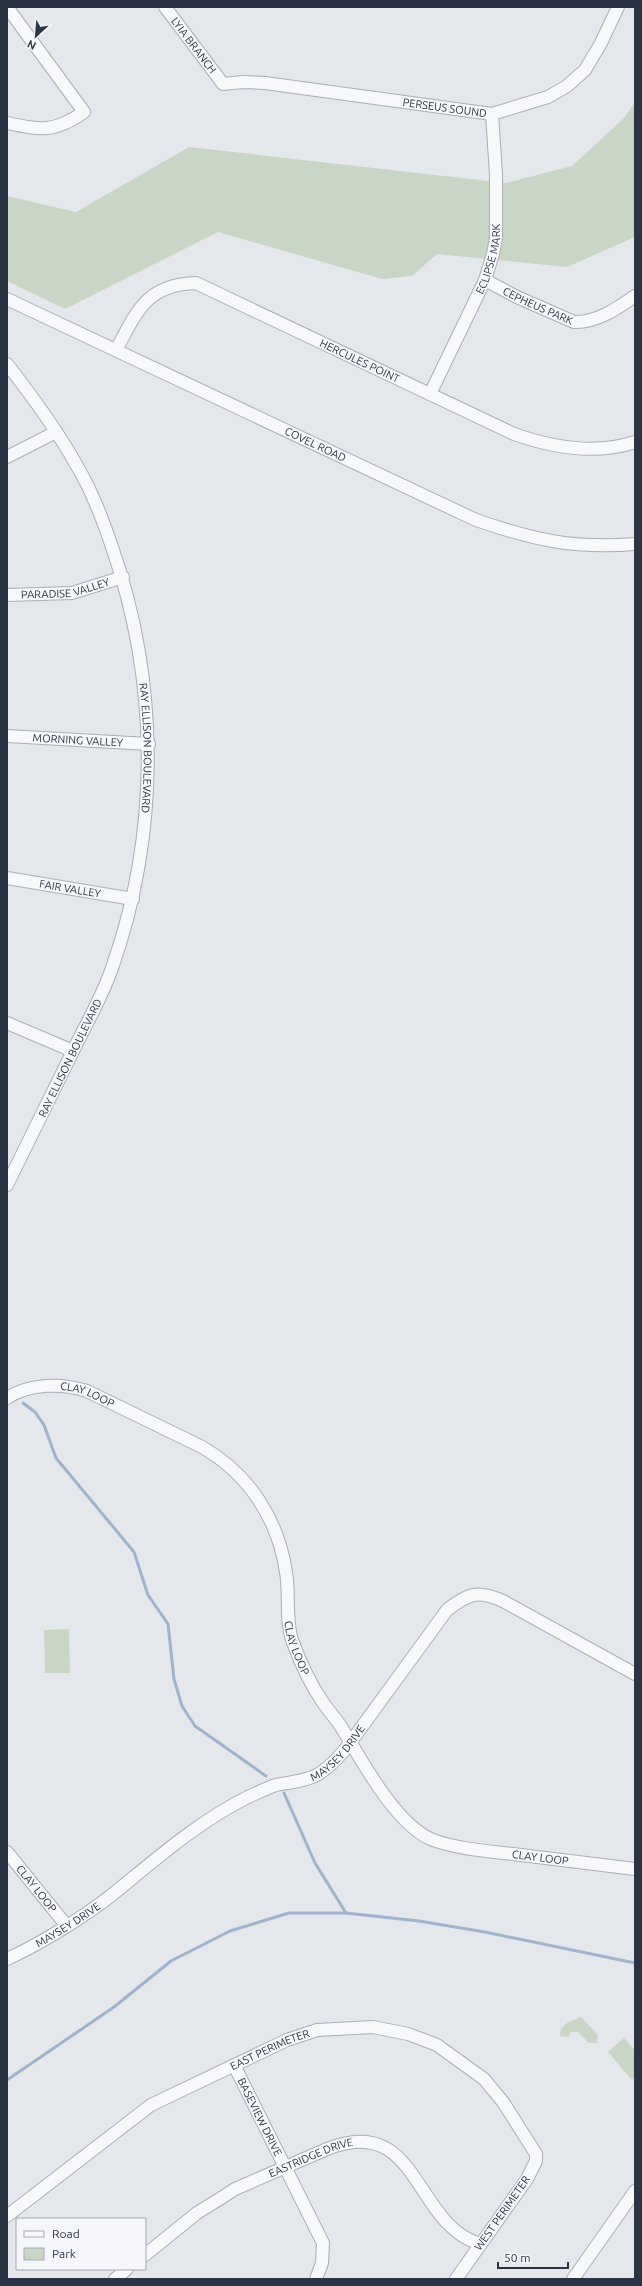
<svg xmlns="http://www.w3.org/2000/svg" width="642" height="2286" font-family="Ubuntu,sans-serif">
<rect width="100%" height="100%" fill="#e4e7ec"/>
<g fill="#c9d6c5">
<polygon points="635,102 635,237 567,267 437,254 412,276 382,279 218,232 65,309 7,281 7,196 76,212 189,147 506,183 572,166 624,118"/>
<polygon points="69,1629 70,1673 45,1673 44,1630"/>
<polygon points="581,2017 598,2035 597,2043 589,2043 578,2032 571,2032 569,2037 560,2036 561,2029 567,2023"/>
<polygon points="624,2038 635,2050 635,2077 632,2080 608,2052"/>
</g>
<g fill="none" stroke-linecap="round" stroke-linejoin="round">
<g stroke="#9fb4cc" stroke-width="3">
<polyline points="23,1403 35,1412 44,1425 56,1458 134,1552 148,1595 168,1624 174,1679 182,1706 195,1726 266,1776"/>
<polyline points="284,1793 315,1863 346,1913"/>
<polyline points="7,2080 114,2007 171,1961 230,1931 289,1913 346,1913 419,1921 485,1932 635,1963"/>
</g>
<defs>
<g id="minor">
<path d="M 7,7 L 84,112 C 54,133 41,130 7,123"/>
<path id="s1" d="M 165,7 L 223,84 L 243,82 L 265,83 L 492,114 L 548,97 L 567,86 L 585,70 L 601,43 L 618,7"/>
<path id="s2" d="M 485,280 L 517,297 L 574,322 C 596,323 618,308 635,296"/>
<path id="s3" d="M 7,299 L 476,520 C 534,540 573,549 635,544"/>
<path id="s4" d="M 116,350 C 138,310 146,285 196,283 L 514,434 C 551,447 596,455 635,442"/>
<path id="s5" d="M 7,364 C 32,396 57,430 77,466 C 92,491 103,520 112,547 C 159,682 160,830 113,965 C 103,996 86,1024 72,1053 C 50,1097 29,1141 7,1185"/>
<path id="s6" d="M 430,394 L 485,280 L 493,254 L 496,238 L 496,174 L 492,114"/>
<polyline points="7,457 56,432"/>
<path id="s7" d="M 7,595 L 72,593 L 123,577"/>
<path id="s8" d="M 7,736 L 149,744"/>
<path id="s9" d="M 7,878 L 133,899"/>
<polyline points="7,1023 73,1051"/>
<path id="s10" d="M 7,1398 C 30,1383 62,1383 87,1391 L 202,1447 C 249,1474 278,1519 286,1572 C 290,1595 285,1618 292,1640 C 300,1662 310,1684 324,1704 C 329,1711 335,1718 340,1725 C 361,1759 396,1826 433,1840 C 458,1849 487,1851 513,1854 C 554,1859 594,1864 635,1869"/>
<path id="s11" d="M 7,1852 L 66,1925"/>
<path id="s12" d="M 7,1959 C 40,1944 84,1917 113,1894 C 155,1860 199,1821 248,1797 C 257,1793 267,1788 276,1785 C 291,1782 308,1781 320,1773 C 332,1765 342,1754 350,1743 L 447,1610 C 469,1593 477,1590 503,1601 L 635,1674"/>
<path id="s13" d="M 234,2065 L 323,2243 L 322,2263 L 316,2279"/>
<path id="s14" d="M 7,2216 L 151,2105 L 287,2040 L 317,2030 L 373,2027 L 408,2034 L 437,2045 L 484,2079 L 503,2102 L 536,2154 L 536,2161 L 527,2179 L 456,2279"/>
<path id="s15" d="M 145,2255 L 197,2213 L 218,2200 L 235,2189 L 327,2149 C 419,2112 413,2224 480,2244"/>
<polyline points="115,2279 127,2269"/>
<polyline points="573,2279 635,2191"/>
</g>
</defs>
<use href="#minor" stroke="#a9aeb7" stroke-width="14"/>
<use href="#minor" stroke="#f7f8fa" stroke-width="12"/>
</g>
<g text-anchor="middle" stroke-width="3" stroke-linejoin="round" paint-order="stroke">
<g font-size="11" fill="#2b3445" stroke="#f4f6f9">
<text dy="4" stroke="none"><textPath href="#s1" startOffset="48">LYIA BRANCH</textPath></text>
<text dy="4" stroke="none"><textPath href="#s1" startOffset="320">PERSEUS SOUND</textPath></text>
<text dy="4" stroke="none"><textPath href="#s6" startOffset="148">ECLIPSE MARK</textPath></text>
<text dy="4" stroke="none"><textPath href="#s2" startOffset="59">CEPHEUS PARK</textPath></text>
<text dy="4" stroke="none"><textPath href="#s4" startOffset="293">HERCULES POINT</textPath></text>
<text dy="4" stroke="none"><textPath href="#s3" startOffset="341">COVEL ROAD</textPath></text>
<text dy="4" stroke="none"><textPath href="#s7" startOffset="59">PARADISE VALLEY</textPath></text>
<text dy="4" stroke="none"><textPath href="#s8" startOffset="71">MORNING VALLEY</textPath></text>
<text dy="4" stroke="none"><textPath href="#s5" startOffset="417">RAY ELLISON BOULEVARD</textPath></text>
<text dy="4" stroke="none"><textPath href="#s9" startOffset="64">FAIR VALLEY</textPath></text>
<text transform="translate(70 1058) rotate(-64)" y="4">RAY ELLISON BOULEVARD</text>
<text dy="4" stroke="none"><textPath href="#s10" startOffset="84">CLAY LOOP</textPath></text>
<text dy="4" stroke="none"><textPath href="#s10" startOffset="444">CLAY LOOP</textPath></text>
<text dy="4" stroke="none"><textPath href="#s12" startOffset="394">MAYSEY DRIVE</textPath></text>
<text dy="4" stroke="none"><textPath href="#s10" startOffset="792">CLAY LOOP</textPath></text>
<text dy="4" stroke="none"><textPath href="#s11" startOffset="47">CLAY LOOP</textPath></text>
<text dy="4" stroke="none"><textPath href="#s12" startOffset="70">MAYSEY DRIVE</textPath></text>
<text dy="4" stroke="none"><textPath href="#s14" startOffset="313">EAST PERIMETER</textPath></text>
<text dy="4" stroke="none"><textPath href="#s13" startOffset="58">BASEVIEW DRIVE</textPath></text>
<text dy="4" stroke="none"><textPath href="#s15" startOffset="194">EASTRIDGE DRIVE</textPath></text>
<text transform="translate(502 2213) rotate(-55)" y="4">WEST PERIMETER</text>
</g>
</g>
<rect width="642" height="2286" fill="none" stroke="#2b3445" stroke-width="16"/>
<rect x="16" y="2218" width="130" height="52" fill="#f4f6f9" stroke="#a4a8b1"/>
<rect x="24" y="2231" width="20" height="6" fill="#f7f8fa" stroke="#a4a8b1"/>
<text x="52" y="2238" font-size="12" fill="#2b3445">Road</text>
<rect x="24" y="2248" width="20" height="12" fill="#c9d6c5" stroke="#a4a8b1"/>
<text x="52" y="2258" font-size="12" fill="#2b3445">Park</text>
<g transform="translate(36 36) rotate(206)" stroke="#f4f6f9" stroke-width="3" paint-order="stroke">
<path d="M0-3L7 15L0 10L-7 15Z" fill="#2b3445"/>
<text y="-6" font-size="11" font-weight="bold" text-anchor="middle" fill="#2b3445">N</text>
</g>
<path d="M498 2262v6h70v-6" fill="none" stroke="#2b3445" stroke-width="2"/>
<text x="504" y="2262" font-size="12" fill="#2b3445" stroke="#f4f6f9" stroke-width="3" paint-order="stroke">50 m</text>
</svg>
